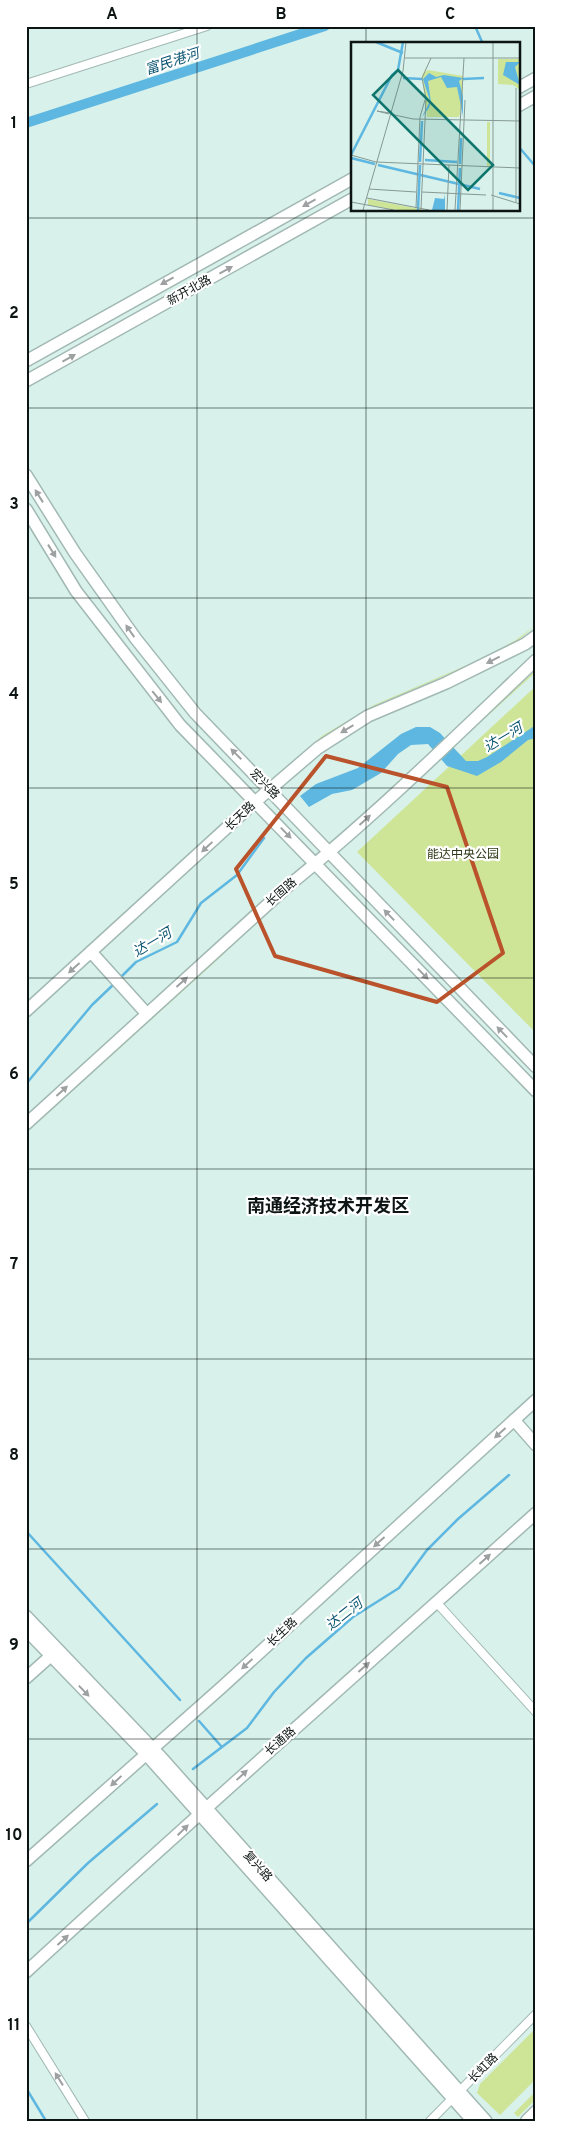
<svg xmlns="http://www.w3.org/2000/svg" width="562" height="2147" font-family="Overpass,'Noto Sans SC',sans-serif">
<rect width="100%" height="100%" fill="#d8f1ea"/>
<g fill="#cee597">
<polygon points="536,625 517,641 479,661 374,706 323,738 285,769 322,736 374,705 479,660 516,640"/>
<polygon points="536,670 536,672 357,834"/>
<polygon points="536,686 536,1033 357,852"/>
<polygon points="290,891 215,962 26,1133 26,1131"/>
<polygon points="536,2028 536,2079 500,2115 477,2093 480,2084"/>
<polygon points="536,2091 536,2099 518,2117 514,2113"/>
</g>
<polygon fill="#5eb7e1" points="536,725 536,738 528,740 501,762 477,776 447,766 428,744 411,745 398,754 381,773 352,790 332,794 309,807 300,796 316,784 358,768 401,734 416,727 430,727 440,733 466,761 478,761 487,757"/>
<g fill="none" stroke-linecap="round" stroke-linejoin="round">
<g stroke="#5eb7e1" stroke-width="2.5">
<polyline points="475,26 483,44"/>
<polyline points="518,146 536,167"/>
<polyline points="120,978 136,962 177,942 201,903 237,875 264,838"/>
<polyline points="26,1084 92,1005 114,984"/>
<polyline points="26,1531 180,1700"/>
<polyline points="199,1721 221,1746"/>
<polyline points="193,1769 247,1728 274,1692 306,1658 353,1617 399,1588 427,1550 458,1519 509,1475"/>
<polyline points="26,1924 88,1863 157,1804"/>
<polyline points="26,2088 46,2121"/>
</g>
<polyline stroke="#5eb7e1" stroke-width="10" points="26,123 325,26"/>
<defs>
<g id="street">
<polyline points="26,84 207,26"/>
<polyline points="437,1603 536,1712"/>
<polyline points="26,2026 85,2121"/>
<polyline points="430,2121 536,2014"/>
</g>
<g id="secondary">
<polyline points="518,88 536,78"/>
<polyline points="518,106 536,96"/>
<polyline points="26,361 352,179"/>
<polyline points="26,381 352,199"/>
<polyline points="26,475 75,553 136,639 195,713 536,1067"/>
<polyline points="26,509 76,591 180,725 536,1091"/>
<polyline points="91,952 147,1014"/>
<polyline points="26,1011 255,802 318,748 368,716 446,683 525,644 536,636"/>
<path d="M 26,1124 L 288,886 C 375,816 455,737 536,660"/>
<polyline points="514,1420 536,1445"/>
<polyline points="26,1616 159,1755 486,2121"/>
<polyline points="26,1630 145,1753 473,2121"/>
<polyline points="26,1678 54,1653"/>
<polyline points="26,1861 222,1687 536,1400"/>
<path d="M 26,1972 C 194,1817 366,1666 536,1513"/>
</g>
<polyline id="primary" points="527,2121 536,2112"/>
</defs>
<use href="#street" stroke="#a2b9b3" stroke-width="10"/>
<use href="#secondary" stroke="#a2b9b3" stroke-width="14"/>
<use href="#primary" stroke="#a2b9b3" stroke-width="15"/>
<use href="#street" stroke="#fff" stroke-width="8"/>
<use href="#secondary" stroke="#fff" stroke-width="11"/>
<use href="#primary" stroke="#fff" stroke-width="12"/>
</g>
<defs><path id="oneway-solid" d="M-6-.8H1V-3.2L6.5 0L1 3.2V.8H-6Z" transform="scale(1.25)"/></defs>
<g fill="#9ea1a1">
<use href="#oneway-solid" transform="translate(309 203) rotate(151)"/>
<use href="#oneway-solid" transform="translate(226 270) rotate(-29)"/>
<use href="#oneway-solid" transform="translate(167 281) rotate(151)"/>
<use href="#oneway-solid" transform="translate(69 358) rotate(-29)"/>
<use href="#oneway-solid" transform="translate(39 496) rotate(-122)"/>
<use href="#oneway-solid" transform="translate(52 551) rotate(58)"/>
<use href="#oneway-solid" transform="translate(130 631) rotate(-125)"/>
<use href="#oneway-solid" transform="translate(493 660) rotate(153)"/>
<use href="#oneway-solid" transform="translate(157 697) rotate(51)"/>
<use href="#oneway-solid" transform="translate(347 729) rotate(149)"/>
<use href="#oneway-solid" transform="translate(236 754) rotate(-135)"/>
<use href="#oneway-solid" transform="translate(365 820) rotate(-42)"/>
<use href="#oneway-solid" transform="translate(286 833) rotate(46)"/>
<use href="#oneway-solid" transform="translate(207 847) rotate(137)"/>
<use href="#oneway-solid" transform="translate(389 915) rotate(-134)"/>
<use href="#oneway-solid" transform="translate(74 968) rotate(138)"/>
<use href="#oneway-solid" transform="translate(423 974) rotate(46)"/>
<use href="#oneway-solid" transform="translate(182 982) rotate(-42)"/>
<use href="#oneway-solid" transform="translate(502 1032) rotate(-134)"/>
<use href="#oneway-solid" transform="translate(62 1091) rotate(-42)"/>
<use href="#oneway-solid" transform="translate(500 1433) rotate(138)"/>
<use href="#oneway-solid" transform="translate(379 1542) rotate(138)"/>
<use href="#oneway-solid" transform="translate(485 1559) rotate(-42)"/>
<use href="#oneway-solid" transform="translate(247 1664) rotate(137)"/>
<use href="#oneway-solid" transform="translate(364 1667) rotate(-41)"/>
<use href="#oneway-solid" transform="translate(84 1691) rotate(46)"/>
<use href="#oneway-solid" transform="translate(242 1775) rotate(-43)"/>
<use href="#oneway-solid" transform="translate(116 1781) rotate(137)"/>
<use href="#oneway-solid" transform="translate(183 1830) rotate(-44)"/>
<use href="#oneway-solid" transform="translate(63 1940) rotate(-42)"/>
<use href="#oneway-solid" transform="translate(59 2079) rotate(-122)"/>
</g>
<path fill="none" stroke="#ba532b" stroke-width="4" stroke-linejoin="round" d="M 326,756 L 447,787 L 503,953 L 437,1002 L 275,956 L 236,869 Z"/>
<path fill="none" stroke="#0c1513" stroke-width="1" stroke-opacity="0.55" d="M 197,26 L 197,2121M 366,26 L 366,44M 366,210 L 366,2121M 26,218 L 536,218M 26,408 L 536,408M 26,598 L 536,598M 26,788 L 536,788M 26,978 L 536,978M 26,1169 L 536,1169M 26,1359 L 536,1359M 26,1549 L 536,1549M 26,1739 L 536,1739M 26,1929 L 536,1929"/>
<g text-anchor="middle" stroke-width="4.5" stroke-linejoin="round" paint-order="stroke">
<g font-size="12" fill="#0c1513" stroke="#fff">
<text transform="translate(189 290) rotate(-29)" y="4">新开北路</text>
<text transform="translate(265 784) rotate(46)" y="4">宏兴路</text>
<text transform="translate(240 816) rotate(-43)" y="4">长天路</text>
<text transform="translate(281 892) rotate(-41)" y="4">长固路</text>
<text transform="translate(282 1632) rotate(-43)" y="4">长生路</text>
<text transform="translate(280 1741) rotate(-41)" y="4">长通路</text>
<text transform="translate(258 1866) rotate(48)" y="4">复兴路</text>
<text transform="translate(483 2068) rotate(-45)" y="4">长虹路</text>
</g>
<g font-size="12" fill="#2e3716" stroke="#fff">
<text x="463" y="858">能达中央公园</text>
</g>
<g font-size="14" font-style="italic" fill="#0d5672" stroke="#fff">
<text transform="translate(172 61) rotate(-18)" y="5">富民港河</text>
<text transform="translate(503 737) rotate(-31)" y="5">达一河</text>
<text transform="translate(152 942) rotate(-31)" y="5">达一河</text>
<text transform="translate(344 1614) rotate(-38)" y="5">达二河</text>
</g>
<g font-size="18" font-weight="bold" fill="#0c1513" stroke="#fff">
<text x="328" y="1212">南通经济技术开发区</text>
</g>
</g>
<g transform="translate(351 42)">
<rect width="169" height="169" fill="#d8f1ea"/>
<path d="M 147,17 L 169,17 L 169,48 L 162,43 L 147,42 ZM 75,25 L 73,31 L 77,28 L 112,34 L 112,57 L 108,75 L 76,75 L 71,34 ZM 136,80 L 139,80 L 139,124 L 136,124 ZM 17,157 L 74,168 L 46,168 L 17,163 Z" fill="#cee597"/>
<path d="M 155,20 L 169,20 L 164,25 L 169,43 L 152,33 ZM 78,31 L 85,35 L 93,33 L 112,36 L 108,39 L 112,54 L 112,74 L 106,45 L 96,46 L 90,35 L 77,39 L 80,60 L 78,66 L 71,75 L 79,59 L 72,37 ZM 94,152 L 94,168 L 81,168 L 84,156 L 93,157 Z" fill="#5eb7e1"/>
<path fill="none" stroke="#5eb7e1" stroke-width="2.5" d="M 25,0 L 52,11M 52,36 L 71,37M 112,37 L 133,36M 0,113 L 41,33 L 47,28 L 52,0M 0,116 L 24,122M 74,118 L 106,120M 69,120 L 71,79M 109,122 L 110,96M 27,123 L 129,147M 148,151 L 169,156M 67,168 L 69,123M 107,168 L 109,126"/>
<path fill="none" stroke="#869994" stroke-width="1" d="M 142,0 L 142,168M 54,16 L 169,16M 165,46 L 165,160M 38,72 L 26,69 L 39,71M 39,72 L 62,77 L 169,79M 0,113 L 25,120 L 169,126M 18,147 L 65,150M 71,150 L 135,153M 140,153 L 169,162M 16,156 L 78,168M 0,160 L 43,168M 65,166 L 69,75 L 74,58M 70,167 L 75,56 L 71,36 L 80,16M 12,168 L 52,29 L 55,0M 96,168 L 98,123M 104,168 L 113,16M 109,168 L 114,58"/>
<path fill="#0f766e" fill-opacity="0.15" stroke="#0f766e" stroke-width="2.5" d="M 47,28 L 142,123 L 117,148 L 22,53 Z"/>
<rect width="169" height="169" fill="none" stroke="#0c1513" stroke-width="2.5"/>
</g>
<rect width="562" height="2147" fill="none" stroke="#ffffff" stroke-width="55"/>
<rect x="28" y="28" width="506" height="2092" fill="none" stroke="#0c1513" stroke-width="2"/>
<g font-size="16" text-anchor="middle" font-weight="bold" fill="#0c1513">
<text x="112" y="19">A</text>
<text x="281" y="19">B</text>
<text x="450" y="19">C</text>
<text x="14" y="128">1</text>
<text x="14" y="318">2</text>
<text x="14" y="509">3</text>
<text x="14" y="699">4</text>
<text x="14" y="889">5</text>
<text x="14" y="1079">6</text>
<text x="14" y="1269">7</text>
<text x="14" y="1460">8</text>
<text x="14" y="1650">9</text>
<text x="14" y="1840">10</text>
<text x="14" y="2030">11</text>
</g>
</svg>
